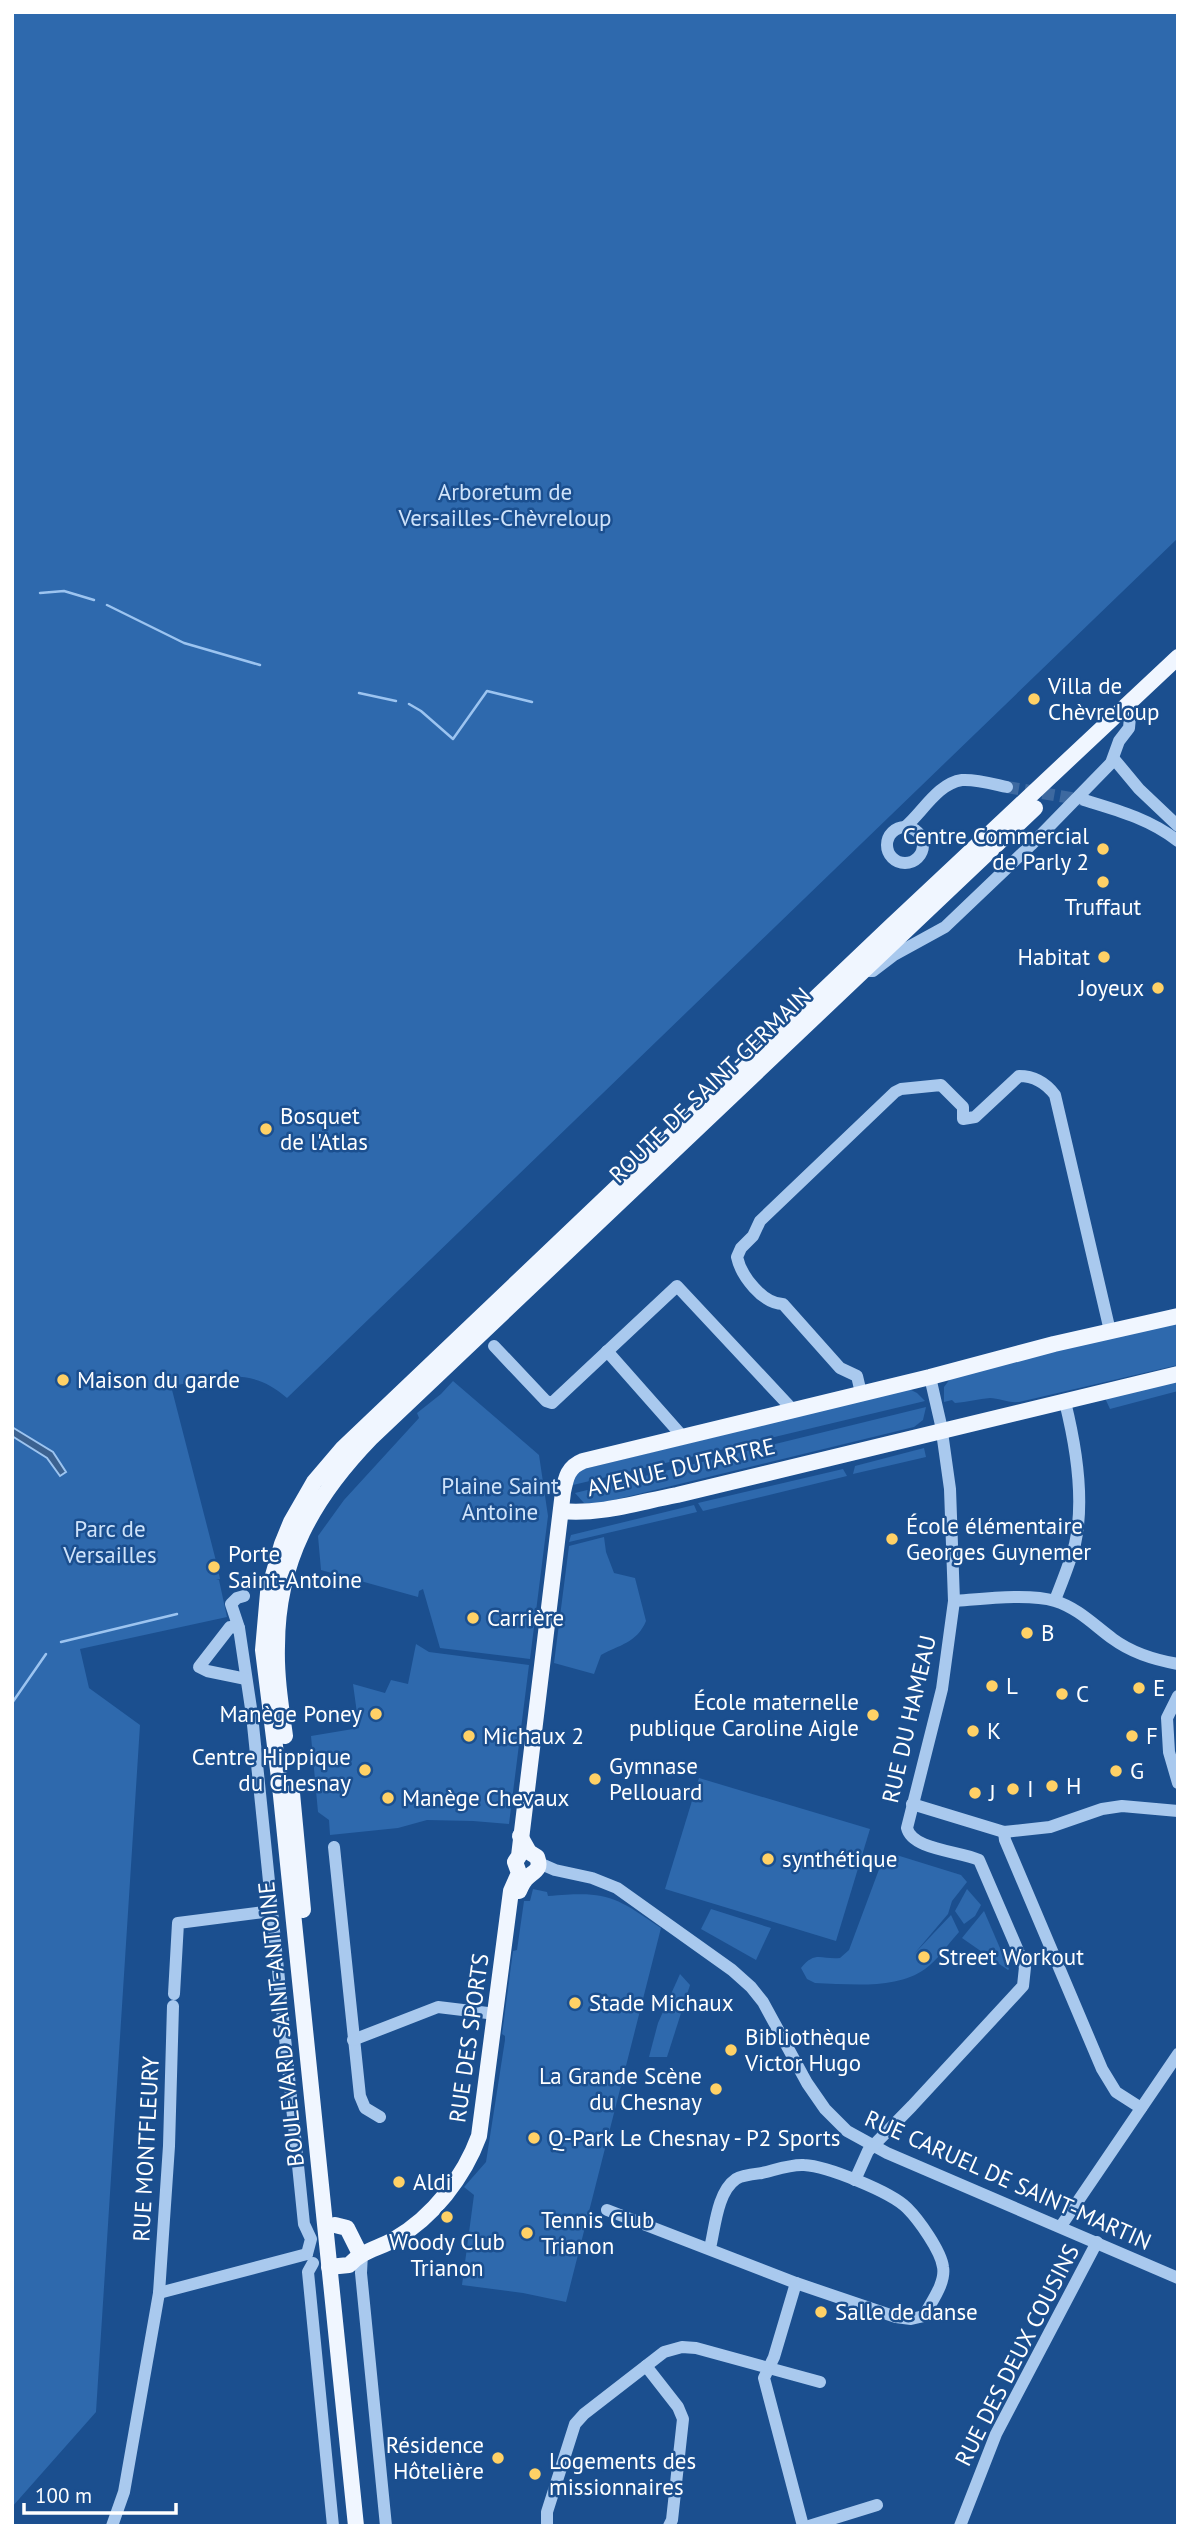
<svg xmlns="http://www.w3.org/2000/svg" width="1190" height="2538" font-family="'PT Sans',sans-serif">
<rect width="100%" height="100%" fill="#1b4f8f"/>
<g fill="#2e69ad">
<path d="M 12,12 L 1178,12 L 1178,538 L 287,1398 C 248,1364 217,1379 171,1386 L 216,1561 L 220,1579 L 216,1580 L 219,1580 L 227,1617 L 80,1649 L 89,1688 L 140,1725 L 96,2412 L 12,2507 Z"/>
<path d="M 1178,1322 L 1178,1365 L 1019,1402 C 1007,1403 999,1398 990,1398 C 979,1399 967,1402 955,1403 L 952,1400 L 944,1402 L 944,1387 L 953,1375 Z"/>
<polygon points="1178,1379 1178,1391 1110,1409 1104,1396"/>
<polygon points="453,1381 539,1455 548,1516 530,1659 440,1648 423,1589 419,1591 418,1597 321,1570 318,1536 344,1500 419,1418 417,1413 441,1394"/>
<polygon points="909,1389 917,1393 925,1401 573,1485 574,1477 580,1470"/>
<polygon points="926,1407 923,1420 914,1427 597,1504 584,1503 575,1493"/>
<polygon points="924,1448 926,1457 853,1474 855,1466"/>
<polygon points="843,1469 847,1476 703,1511 698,1503"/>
<polygon points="694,1505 697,1512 569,1542 571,1535"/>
<path d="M 604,1537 L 606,1552 L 614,1573 L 635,1578 L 646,1621 C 637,1643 619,1645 601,1655 L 594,1674 L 554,1663 L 569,1546 Z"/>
<polygon points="416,1644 429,1652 529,1665 509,1824 473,1821 427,1820 398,1828 330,1835 329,1820 318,1812 311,1736 359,1728 353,1684 385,1693 391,1680 408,1684"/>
<polygon points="699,1778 870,1829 836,1941 665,1889"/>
<path d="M 890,1853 L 961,1875 L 967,1882 L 952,1901 L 948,1914 L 914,1954 L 951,1915 L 959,1932 C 948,1944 938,1960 925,1969 C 896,1990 849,1984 815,1983 L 807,1979 L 801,1968 C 815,1950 822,1960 840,1958 L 849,1950 L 884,1856 Z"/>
<path d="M 533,1889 L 547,1892 L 548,1896 C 607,1891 613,1895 661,1928 L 566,2302 L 523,2293 L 462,2285 L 474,2195 L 464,2187 L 486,2162 L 505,2040 L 505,2036 L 502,2034 L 513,1951 L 517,1950 L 524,1901 L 530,1901 Z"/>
<polygon points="967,1889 981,1905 975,1916 964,1924 955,1911"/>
<polygon points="711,1909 771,1928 756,1960 701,1929"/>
<polygon points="984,1911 1009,1969 1008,1970 962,1938"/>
<polygon points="680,1974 690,1985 667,2057 649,2057 658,2023"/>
</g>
<polygon fill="#3c6290" stroke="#9cc4f0" stroke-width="2" points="12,1427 53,1452 66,1472 60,1476 47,1458 12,1436"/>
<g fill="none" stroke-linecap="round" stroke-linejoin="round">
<g stroke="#9cc4f0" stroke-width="2.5">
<polyline points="40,593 64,591 94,600"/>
<polyline points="107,605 184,643 260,665"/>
<polyline points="359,693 396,701"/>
<polyline points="409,704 421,711 453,739 487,691 532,702"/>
<polyline points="61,1642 177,1614"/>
<polyline points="12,1703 46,1654"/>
</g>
<polyline stroke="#3d69a0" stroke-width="12" stroke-dasharray="12 6" stroke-linecap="butt" points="1007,787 1083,800"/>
<g stroke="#a9c9ee" stroke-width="12">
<polyline points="1114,759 1139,789 1178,826"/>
<path d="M 1084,800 C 1117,810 1150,819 1178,841"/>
<circle cx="905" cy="845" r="18"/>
<path d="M 905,827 C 922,813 938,783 962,780 C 976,779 993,784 1007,787"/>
<polyline points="869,971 873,971 894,955 945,927 1031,845 1111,763 1119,741 1129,728 1130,717"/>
<polyline points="494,1346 546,1401 552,1403 677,1286 793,1410"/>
<polyline points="607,1351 683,1437"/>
<path d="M 861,1393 L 857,1376 L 840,1368 L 783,1304 C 763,1304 741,1276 737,1257 L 741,1248 L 753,1236 L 760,1221 L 895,1092 L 901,1089 L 941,1085 L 963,1107 L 963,1119 L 975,1117 L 1019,1076 C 1035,1076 1046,1083 1055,1095 L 1110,1331"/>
<polyline points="244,1596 237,1598 231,1604 239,1628 252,1715 304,2224 311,2239 307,2254"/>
<path d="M 1055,1600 C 1062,1582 1070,1563 1075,1544 C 1085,1499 1076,1446 1065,1402"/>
<path d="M 954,1601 C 982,1599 1029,1593 1055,1601 C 1078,1608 1095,1626 1113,1639 C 1132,1653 1155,1660 1178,1664"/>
<polyline points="239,1628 230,1627 199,1667 207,1671 246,1679"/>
<polyline points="1178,1696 1167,1718 1169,1752 1178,1783"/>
<polyline points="912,1804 1004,1832 1050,1827 1102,1809 1122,1806 1178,1811"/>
<polyline points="1004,1832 1005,1840 1102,2069 1116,2092 1141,2108"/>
<polyline points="334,1847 360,2096 365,2108 380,2117"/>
<polyline points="539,1863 555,1870 592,1878 617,1888 732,1970 751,1987 763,2002 807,2083 825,2109 847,2131 887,2153 1178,2278"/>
<polyline points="174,1994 178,1923 272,1911"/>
<polyline points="353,2040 438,2007 496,2014"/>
<path d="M 855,2180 L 868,2151 L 912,2106 L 1023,1986 L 1025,1967 L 979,1860 C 960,1851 912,1850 907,1828 L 942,1689 L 954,1601 L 950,1489 L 941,1425 L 930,1377"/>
<path d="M 607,2210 L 796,2283 L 896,2317 L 911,2319 L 924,2316 C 931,2302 946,2283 943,2267 C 941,2251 919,2220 907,2208 C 891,2192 827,2166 804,2165 C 791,2164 775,2170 762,2173 C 754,2174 742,2175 736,2179 C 717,2192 715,2228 710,2248"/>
<polyline points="1061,2226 1178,2054"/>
<polyline points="362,2253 361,2273 386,2526"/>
<polyline points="313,2263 308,2272 333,2526"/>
<polyline points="796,2283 774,2357 764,2378 803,2526"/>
<polyline points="159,2293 307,2254"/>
<polyline points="646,2366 678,2407 683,2419 672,2520 669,2526"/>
<polyline points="112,2526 124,2492 159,2293 169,2146 173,2006"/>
<polyline points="547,2526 547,2512 575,2424 584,2414 664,2352 682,2347 696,2348 820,2382"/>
<polyline points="809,2526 877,2505"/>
<polyline points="960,2526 996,2434 1097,2242"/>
</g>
<g stroke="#f0f6ff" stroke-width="16">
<path d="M 561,1511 C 600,1515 639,1502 677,1495 L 1178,1374"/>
<path d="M 285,1736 C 281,1707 276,1676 277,1646 C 277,1561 313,1498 371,1438 L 1035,808"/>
<polyline points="292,1793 303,1910"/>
<path d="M 519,1891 C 521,1886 525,1879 529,1876 C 537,1870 541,1868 537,1857 L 529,1852 L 520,1836"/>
<polyline points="335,2225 347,2228 360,2254"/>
<path d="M 329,2267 L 349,2265 C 363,2250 378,2249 395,2239 C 433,2217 464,2177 479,2136 L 511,1891 L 519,1873 L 515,1862 L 519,1856 L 563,1492 C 566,1477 568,1467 583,1461 L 930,1377 L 1054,1344 L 1178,1316"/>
<polyline points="356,2526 280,1786 263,1650 268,1593 282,1544 291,1522 314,1482 343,1448 889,928 1178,657"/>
</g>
</g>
<g fill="#ffd166" stroke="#1b4f8f" stroke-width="2.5">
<circle cx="1034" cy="699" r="7"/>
<circle cx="1103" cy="849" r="7"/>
<circle cx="1103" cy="882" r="7"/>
<circle cx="1104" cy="957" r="7"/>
<circle cx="1158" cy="988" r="7"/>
<circle cx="266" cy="1129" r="7"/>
<circle cx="63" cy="1380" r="7"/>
<circle cx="892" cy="1539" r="7"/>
<circle cx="214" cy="1567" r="7"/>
<circle cx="473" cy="1618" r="7"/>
<circle cx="1027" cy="1633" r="7"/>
<circle cx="992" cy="1686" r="7"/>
<circle cx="1139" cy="1688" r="7"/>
<circle cx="1062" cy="1694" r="7"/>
<circle cx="376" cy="1714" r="7"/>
<circle cx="873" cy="1715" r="7"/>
<circle cx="973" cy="1731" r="7"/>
<circle cx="469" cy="1736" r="7"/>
<circle cx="1132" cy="1736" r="7"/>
<circle cx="365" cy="1770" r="7"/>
<circle cx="1116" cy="1771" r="7"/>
<circle cx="595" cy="1779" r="7"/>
<circle cx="1052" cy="1786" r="7"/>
<circle cx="1013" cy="1789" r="7"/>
<circle cx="975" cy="1793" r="7"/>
<circle cx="388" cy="1798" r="7"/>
<circle cx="768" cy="1859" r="7"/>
<circle cx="924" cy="1957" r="7"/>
<circle cx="575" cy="2003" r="7"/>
<circle cx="731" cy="2050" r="7"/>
<circle cx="716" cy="2089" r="7"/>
<circle cx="534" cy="2138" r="7"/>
<circle cx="399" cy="2182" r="7"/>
<circle cx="447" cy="2217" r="7"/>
<circle cx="527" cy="2233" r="7"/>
<circle cx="821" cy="2312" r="7"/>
<circle cx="498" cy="2458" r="7"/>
<circle cx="535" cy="2474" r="7"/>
</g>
<g text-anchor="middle" stroke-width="5" stroke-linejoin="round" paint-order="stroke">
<g font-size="23" fill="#cfe3fa" stroke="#1b4f8f">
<text x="505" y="500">Arboretum de<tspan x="505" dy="26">Versailles-Chèvreloup</tspan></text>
<text x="500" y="1494">Plaine Saint<tspan x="500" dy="26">Antoine</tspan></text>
<text x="110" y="1537">Parc de<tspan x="110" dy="26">Versailles</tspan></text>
</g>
<g font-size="23" fill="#fff" stroke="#1b4f8f" text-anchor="start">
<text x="1048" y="694">Villa de<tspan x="1048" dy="26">Chèvreloup</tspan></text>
<text x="1089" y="844" text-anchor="end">Centre Commercial<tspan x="1089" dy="26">de Parly 2</tspan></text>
<text x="1103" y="915" text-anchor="middle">Truffaut</text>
<text x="1090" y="965" text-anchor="end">Habitat</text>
<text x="1144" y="996" text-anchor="end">Joyeux</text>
<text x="280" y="1124">Bosquet<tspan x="280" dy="26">de l'Atlas</tspan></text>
<text x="77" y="1388">Maison du garde</text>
<text x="906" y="1534">École élémentaire<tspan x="906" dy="26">Georges Guynemer</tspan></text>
<text x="228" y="1562">Porte<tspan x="228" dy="26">Saint-Antoine</tspan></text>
<text x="487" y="1626">Carrière</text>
<text x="1041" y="1641">B</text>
<text x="1006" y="1694">L</text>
<text x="1153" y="1696">E</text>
<text x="1076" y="1702">C</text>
<text x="859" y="1710" text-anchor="end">École maternelle<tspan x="859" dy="26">publique Caroline Aigle</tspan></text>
<text x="362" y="1722" text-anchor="end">Manège Poney</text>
<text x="987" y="1739">K</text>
<text x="483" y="1744">Michaux 2</text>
<text x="1146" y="1744">F</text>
<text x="351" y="1765" text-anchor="end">Centre Hippique<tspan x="351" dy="26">du Chesnay</tspan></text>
<text x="609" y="1774">Gymnase<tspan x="609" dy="26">Pellouard</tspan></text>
<text x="1130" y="1779">G</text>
<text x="1066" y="1794">H</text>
<text x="1027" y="1797">I</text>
<text x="989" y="1801">J</text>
<text x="402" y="1806">Manège Chevaux</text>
<text x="782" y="1867">synthétique</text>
<text x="938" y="1965">Street Workout</text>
<text x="589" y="2011">Stade Michaux</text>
<text x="745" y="2045">Bibliothèque<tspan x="745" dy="26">Victor Hugo</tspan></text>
<text x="702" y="2084" text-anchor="end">La Grande Scène<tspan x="702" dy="26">du Chesnay</tspan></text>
<text x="548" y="2146">Q-Park Le Chesnay - P2 Sports</text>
<text x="413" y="2190">Aldi</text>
<text x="541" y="2228">Tennis Club<tspan x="541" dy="26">Trianon</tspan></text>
<text x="447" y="2250" text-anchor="middle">Woody Club<tspan x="447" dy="26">Trianon</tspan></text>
<text x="835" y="2320">Salle de danse</text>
<text x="484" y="2453" text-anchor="end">Résidence<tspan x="484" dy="26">Hôtelière</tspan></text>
<text x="549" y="2469">Logements des<tspan x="549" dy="26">missionnaires</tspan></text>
</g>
<g font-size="23" fill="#fff" stroke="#1b4f8f">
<text transform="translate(710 1085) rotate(-44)" y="8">ROUTE DE SAINT-GERMAIN</text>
<text transform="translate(681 1467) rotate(-13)" y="8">AVENUE DUTARTRE</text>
<text transform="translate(909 1719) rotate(-77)" y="8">RUE DU HAMEAU</text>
<text transform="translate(281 2024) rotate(-96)" y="8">BOULEVARD SAINT-ANTOINE</text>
<text transform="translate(469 2038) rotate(-82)" y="8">RUE DES SPORTS</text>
<text transform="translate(146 2149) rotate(-87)" y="8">RUE MONTFLEURY</text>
<text transform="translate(1008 2180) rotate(24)" y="8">RUE CARUEL DE SAINT-MARTIN</text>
<text transform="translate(1017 2355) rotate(-63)" y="8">RUE DES DEUX COUSINS</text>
</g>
</g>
<rect width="1190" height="2538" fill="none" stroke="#ffffff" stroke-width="28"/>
<path d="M24 2503v10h152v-10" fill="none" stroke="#ffffff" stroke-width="3.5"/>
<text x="35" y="2503" font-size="21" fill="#ffffff" stroke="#1b4f8f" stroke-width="5" paint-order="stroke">100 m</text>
</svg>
